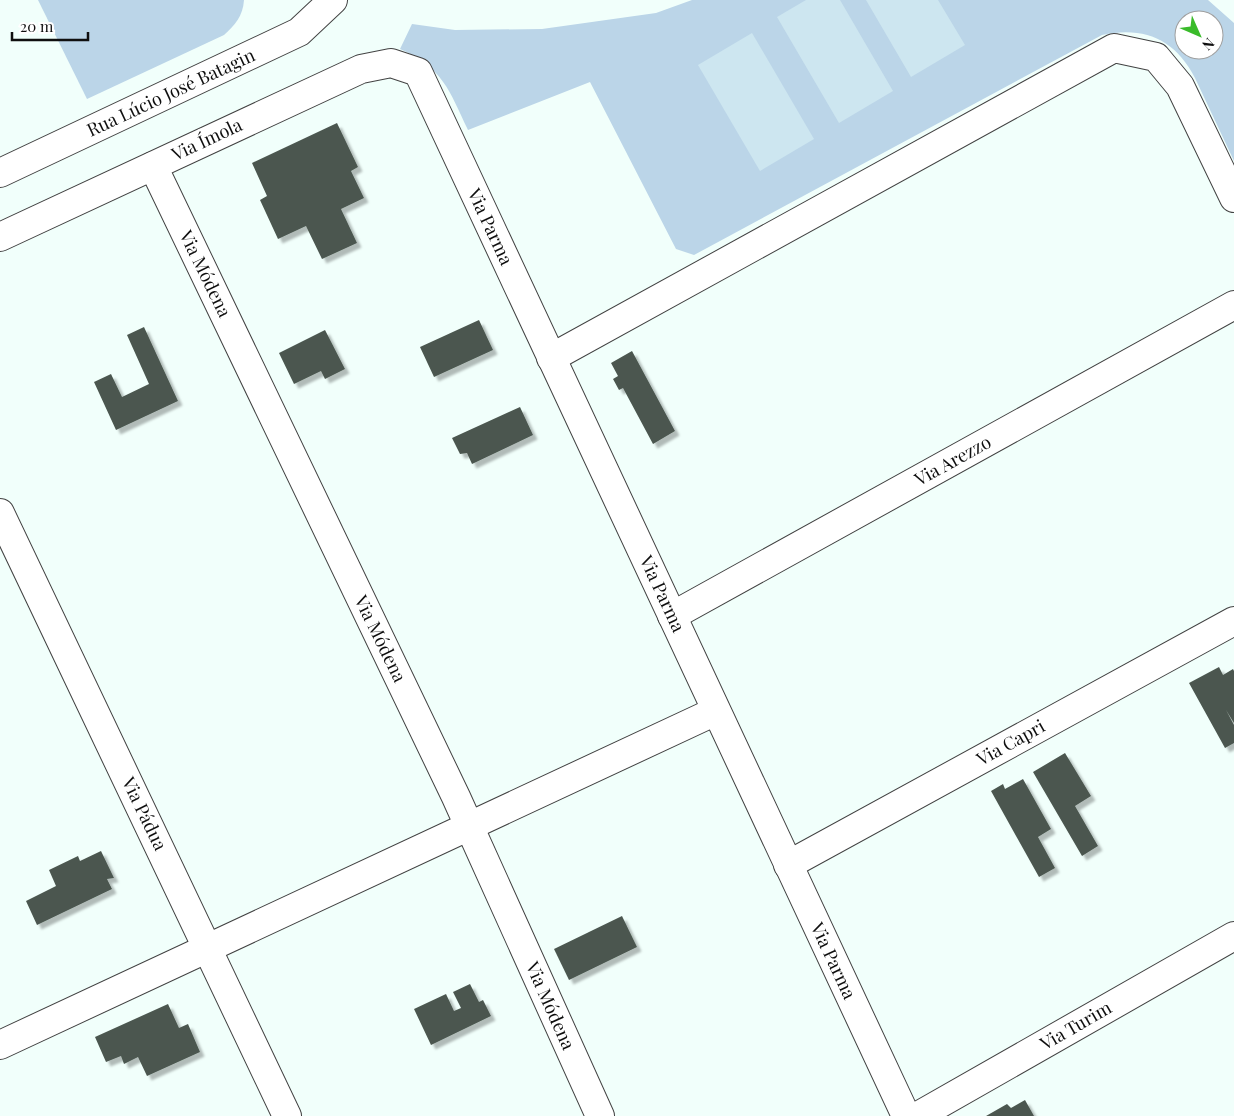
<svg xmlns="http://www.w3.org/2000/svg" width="1234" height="1116" font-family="'Playfair Display',serif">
<defs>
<filter id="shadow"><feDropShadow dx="4.5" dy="4.5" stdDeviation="1" flood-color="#0004"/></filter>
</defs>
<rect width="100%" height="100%" fill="#f1fffb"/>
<g fill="#bbd5e8" fill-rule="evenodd">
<path d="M 38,0 L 244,0 C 243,16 235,25 224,35 L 87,99 Z"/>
<path d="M 692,0 L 1208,0 L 1234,23 L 1234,161 L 1195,78 C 1175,39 1144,26 1102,35 L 694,255 L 676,249 L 590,82 L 468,130 C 449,90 443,68 400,49 L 412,24 L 455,30 L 542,29 L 656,13 ZM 1184,20 L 1214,20 L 1214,50 L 1184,50 Z"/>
</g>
<g fill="#cde6f0">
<polygon points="806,0 840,0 893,91 839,123 777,17"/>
<polygon points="866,0 938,0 965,45 911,77"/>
<polygon points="752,33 814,139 760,171 698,65"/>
</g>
<g fill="#4b574f" filter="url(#shadow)">
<polygon points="337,123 358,167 351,171 364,198 341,209 357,243 322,259 306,226 278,239 260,200 267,196 252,163"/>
<polygon points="479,320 493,350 434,377 420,347"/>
<polygon points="144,327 178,401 116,430 94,382 111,374 122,397 149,384 127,335"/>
<polygon points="325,330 345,369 325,379 321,371 294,384 279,353"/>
<polygon points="632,351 675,431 653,444 623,388 619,390 613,379 618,376 611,363"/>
<polygon points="520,407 533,435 472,464 467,453 460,454 452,438"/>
<polygon points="1219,667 1223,675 1233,669 1234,671 1234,723 1226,710 1234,725 1234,743 1225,748 1189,683"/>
<polygon points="1065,753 1091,796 1075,806 1098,846 1082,856 1033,772"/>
<polygon points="1023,779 1051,829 1038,837 1055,868 1039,877 991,791 1003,784 1005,789"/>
<polygon points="101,851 114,878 107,879 112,889 37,925 26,901 56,886 49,870 78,856 80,861"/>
<polygon points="622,916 637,947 569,980 554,949"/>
<polygon points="470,984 479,1002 483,1000 491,1016 431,1045 414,1009 446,994 454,1011 461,1008 453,992"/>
<polygon points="168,1004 179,1028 188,1024 200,1052 147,1076 138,1057 124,1064 121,1056 106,1062 95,1037"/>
<polygon points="1025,1100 1034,1116 986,1116 1007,1104 1011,1108"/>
</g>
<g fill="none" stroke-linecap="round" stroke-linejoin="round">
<defs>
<g id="minor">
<polyline points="153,166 456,797 600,1116"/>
<polyline points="0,173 299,32 333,0"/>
<polyline points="0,237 361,69 391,63 418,72 906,1116"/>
<polyline points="551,358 1114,48 1156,57 1180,86 1234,198"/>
<polyline points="0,513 287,1116"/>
<polyline points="672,616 1234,305"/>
<polyline points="788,865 1234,621"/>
<polyline points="0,1045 716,711"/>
<polyline points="918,1116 1234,936"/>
</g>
</defs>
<use href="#minor" stroke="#424242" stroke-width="30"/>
<use href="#minor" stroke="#fff" stroke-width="28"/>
</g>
<g text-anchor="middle" stroke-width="5" stroke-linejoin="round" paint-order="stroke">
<g font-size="18" fill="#0f0f0f" stroke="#fff">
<text transform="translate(171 93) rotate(-25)" y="6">Rua Lúcio José Batagin</text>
<text transform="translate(207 140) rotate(-25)" y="6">Via Ímola</text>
<text transform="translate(490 227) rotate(65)" y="6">Via Parma</text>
<text transform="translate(205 274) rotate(64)" y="6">Via Módena</text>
<text transform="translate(953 461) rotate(-29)" y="6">Via Arezzo</text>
<text transform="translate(662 594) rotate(65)" y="6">Via Parma</text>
<text transform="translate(380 639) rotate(64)" y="6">Via Módena</text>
<text transform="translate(1011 743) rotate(-29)" y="6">Via Capri</text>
<text transform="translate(144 814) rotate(64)" y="6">Via Pádua</text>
<text transform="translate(833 961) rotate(65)" y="6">Via Parma</text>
<text transform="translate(550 1006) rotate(66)" y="6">Via Módena</text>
<text transform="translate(1076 1026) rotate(-30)" y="6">Via Turim</text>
</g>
</g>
<g transform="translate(1199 35) rotate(135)"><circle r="24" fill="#ffffff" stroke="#9f9f9f"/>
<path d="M0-4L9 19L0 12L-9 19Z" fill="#3abb2a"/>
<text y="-8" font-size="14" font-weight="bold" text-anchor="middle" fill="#0f0f0f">N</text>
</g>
<path d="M12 32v8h76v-8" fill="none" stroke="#0f0f0f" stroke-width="2.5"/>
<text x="20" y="32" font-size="15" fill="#0f0f0f" stroke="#ffffff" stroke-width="4" paint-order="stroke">20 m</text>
</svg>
